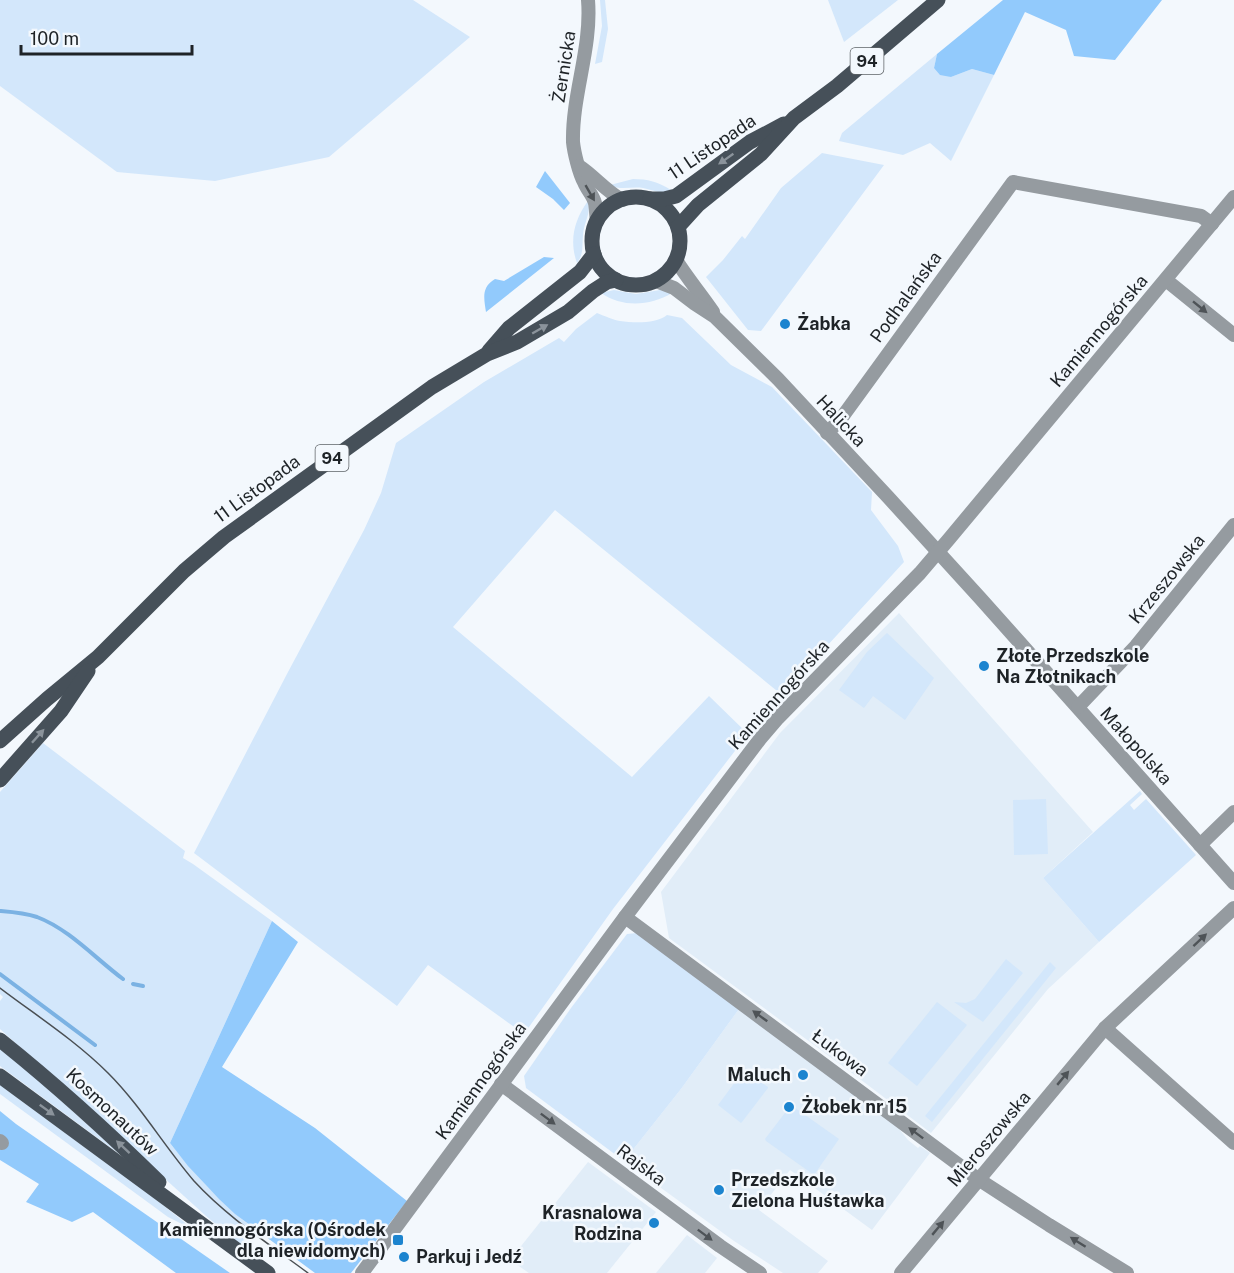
<svg xmlns="http://www.w3.org/2000/svg" width="1234" height="1273" font-family="'Public Sans',sans-serif">
<rect width="100%" height="100%" fill="#f3f8fd"/>
<g fill="#e1edf8">
<polygon points="899,613 1093,832 1043,878 1099,942 1048,989 931,1133 852,1073 669,938 661,892 780,733"/>
<polygon points="739,1009 896,1125 908,1140 918,1148 920,1146 930,1153 872,1230 790,1170 759,1210 828,1261 818,1273 783,1273 734,1241 624,1161 681,1089"/>
<polygon points="588,1162 656,1212 607,1273 529,1273 510,1260"/>
<polygon points="687,1235 717,1258 705,1273 656,1273"/>
</g>
<g fill="#d3e7fb">
<polygon points="0,0 413,0 470,37 329,157 215,181 117,172 0,86"/>
<polygon points="600,0 605,0 608,29 602,62 595,64 602,26"/>
<polygon points="828,0 898,0 844,42"/>
<polygon points="937,54 934,68 951,77 972,69 994,75 951,161 930,143 903,155 839,141 842,133"/>
<polygon points="822,153 884,165 761,331 748,330 706,277 723,260 742,236 745,239 781,188"/>
<path d="M 633,179 C 647,179 659,182 671,190 C 661,195 653,190 643,188 C 631,186 621,191 610,185 Z"/>
<path d="M 588,201 C 591,215 584,221 583,235 C 582,246 584,254 577,263 C 569,241 574,220 588,201 Z"/>
<path d="M 614,290 L 636,294 L 660,290 L 672,293 C 650,306 623,308 601,293 Z"/>
<path d="M 597,313 C 605,316 613,320 620,321 C 634,323 656,324 667,315 L 682,318 L 731,365 L 772,387 L 872,492 L 871,510 L 898,546 L 904,562 L 782,695 L 555,510 L 453,627 L 632,777 L 709,696 L 748,734 L 613,909 L 524,1034 L 428,965 L 397,1006 L 194,853 L 288,672 L 364,530 L 381,493 L 396,443 L 484,382 L 559,338 L 564,342 L 576,329 Z"/>
<polygon points="887,633 934,678 905,720 873,696 864,708 839,690 867,652"/>
<path d="M 43,743 L 185,851 L 183,858 L 193,864 L 272,921 L 170,1143 C 195,1175 221,1203 253,1228 L 241,1245 L 206,1216 L 0,1029 L 0,1001 L 3,997 L 0,994 L 0,792 Z"/>
<polygon points="1140,791 1142,794 1130,805 1134,810 1146,799 1196,855 1099,942 1043,878"/>
<polygon points="1046,799 1048,854 1014,855 1013,800"/>
<polygon points="637,933 739,1009 681,1089 624,1161 526,1088 524,1076 571,1008 627,934"/>
<polygon points="1006,959 1023,973 983,1022 954,1002 966,1003 975,999"/>
<polygon points="1050,962 1056,968 932,1122 925,1116"/>
<polygon points="937,1002 967,1025 917,1086 888,1063"/>
<polygon points="0,1049 33,1075 122,1156 0,1066"/>
<polygon points="744,1070 768,1087 768,1088 742,1122 741,1123 718,1105"/>
<polygon points="0,1085 158,1201 194,1230 168,1217 0,1094"/>
<polygon points="791,1105 839,1139 814,1175 766,1141 765,1139"/>
</g>
<g fill="#92cafc">
<polygon points="1003,0 1162,0 1115,60 1074,56 1066,30 1025,12 994,75 972,69 951,77 940,75 934,68 937,54"/>
<polygon points="545,171 570,203 564,210 553,199 536,187"/>
<path d="M 544,257 L 554,258 L 486,312 C 484,299 481,287 495,279 L 504,281 Z"/>
<polygon points="272,921 298,942 222,1067 315,1128 407,1201 351,1273 315,1273 235,1214 219,1199 188,1166 170,1143"/>
<polygon points="0,1111 16,1124 230,1273 176,1273 93,1212 72,1222 26,1202 39,1184 0,1160"/>
</g>
<g fill="none" stroke-linecap="round" stroke-linejoin="round">
<g stroke="#7bb2e3" stroke-width="4">
<path d="M 0,911 C 12,912 25,913 37,917 C 69,929 96,959 123,979"/>
<polyline points="0,974 95,1045"/>
<polyline points="133,984 143,986"/>
</g>
<g stroke="#959ba0" stroke-width="14">
<path d="M 588,0 C 592,48 572,94 573,142 C 574,152 579,173 584,182 C 587,190 593,195 595,203 C 596,208 596,215 597,221"/>
<path d="M 579,166 C 594,176 606,191 622,200"/>
<path d="M 676,260 C 687,278 701,294 713,312"/>
<polyline points="1166,280 1234,335"/>
<polyline points="656,281 674,288 695,304 715,317 778,379 888,497 980,598 1234,883"/>
<polyline points="827,433 840,420 1013,182 1201,216 1212,224"/>
<polyline points="1078,707 1136,646 1234,525"/>
<polyline points="1200,845 1234,812"/>
<polyline points="625,917 978,1179 1049,1225 1127,1273"/>
<polyline points="1105,1028 1234,1143"/>
<polyline points="501,1084 720,1246 760,1273"/>
<polyline points="0,1141 2,1143"/>
<polyline points="362,1273 625,917 760,739 778,718 920,573 949,539 1234,197"/>
<polyline points="901,1273 1105,1028 1234,908"/>
</g>
<g stroke="#465059" stroke-width="15">
<circle cx="636" cy="241" r="44"/>
<polyline points="650,199 664,199 676,196 750,142 784,124"/>
<polyline points="678,227 698,205 761,154 794,118 837,86 938,0"/>
<polyline points="489,351 509,328 580,272 594,254"/>
<polyline points="0,741 47,699 98,657 184,571 224,537 432,387 487,354 517,342 568,312 593,291 607,282 616,280"/>
<polyline points="0,780 61,711 88,671"/>
<path d="M 0,1040 C 55,1084 108,1132 159,1182"/>
<polyline points="0,1076 268,1273"/>
</g>
<path stroke="#4a4f53" stroke-width="1.5" d="M 0,988 C 37,1016 76,1041 108,1073 C 141,1106 164,1146 194,1181 C 227,1217 269,1244 308,1273"/>
</g>
<defs><path id="oneway-solid" d="M-6-.8H1V-3.2L6.5 0L1 3.2V.8H-6Z" transform="scale(1.5)"/></defs>
<g fill="#8b939b">
<use href="#oneway-solid" transform="translate(726 159) rotate(145)"/>
<use href="#oneway-solid" transform="translate(540 329) rotate(-30)"/>
<use href="#oneway-solid" transform="translate(38 736) rotate(-48)"/>
<use href="#oneway-solid" transform="translate(47 1110) rotate(36)"/>
<use href="#oneway-solid" transform="translate(123 1147) rotate(-137)"/>
</g>
<g fill="#4e5357">
<use href="#oneway-solid" transform="translate(590 193) rotate(60)"/>
<use href="#oneway-solid" transform="translate(1200 307) rotate(39)"/>
<use href="#oneway-solid" transform="translate(1200 940) rotate(-43)"/>
<use href="#oneway-solid" transform="translate(760 1016) rotate(-144)"/>
<use href="#oneway-solid" transform="translate(1063 1078) rotate(-50)"/>
<use href="#oneway-solid" transform="translate(548 1119) rotate(37)"/>
<use href="#oneway-solid" transform="translate(916 1133) rotate(-143)"/>
<use href="#oneway-solid" transform="translate(938 1228) rotate(-50)"/>
<use href="#oneway-solid" transform="translate(705 1235) rotate(37)"/>
<use href="#oneway-solid" transform="translate(1078 1242) rotate(-148)"/>
</g>
<g fill="#1c84cf" stroke="#f3f8fd" stroke-width="2">
<circle cx="785" cy="324" r="6"/>
<circle cx="984" cy="666" r="6"/>
<circle cx="803" cy="1075" r="6"/>
<circle cx="789" cy="1107" r="6"/>
<circle cx="719" cy="1190" r="6"/>
<circle cx="654" cy="1223" r="6"/>
<rect x="392" y="1234" width="12" height="12" rx="3"/>
<circle cx="404" cy="1257" r="6"/>
</g>
<g text-anchor="middle" stroke-width="5" stroke-linejoin="round" paint-order="stroke">
<g fill="#f3f8fd" stroke="#5e6367" stroke-width="1.5">
<rect x="850.5" y="48" width="33" height="26" rx="4.5"/>
<rect x="315.5" y="445" width="33" height="26" rx="4.5"/>
</g>
<g font-size="16" font-weight="bold" fill="#1e2327">
<text x="867" y="67">94</text>
<text x="332" y="464">94</text>
</g>
<g font-size="18" fill="#1e2327" stroke="#f3f8fd">
<text transform="translate(564 67) rotate(-81)" y="6">Żernicka</text>
<text transform="translate(712 147) rotate(-34)" y="6">11 Listopada</text>
<text transform="translate(906 297) rotate(-54)" y="6">Podhalańska</text>
<text transform="translate(1099 331) rotate(-50)" y="6">Kamiennogórska</text>
<text transform="translate(841 421) rotate(47)" y="6">Halicka</text>
<text transform="translate(257 489) rotate(-36)" y="6">11 Listopada</text>
<text transform="translate(1167 579) rotate(-51)" y="6">Krzeszowska</text>
<text transform="translate(779 695) rotate(-48)" y="6">Kamiennogórska</text>
<text transform="translate(1136 746) rotate(48)" y="6">Małopolska</text>
<text transform="translate(840 1053) rotate(37)" y="6">Łukowa</text>
<text transform="translate(481 1081) rotate(-54)" y="6">Kamiennogórska</text>
<text transform="translate(112 1112) rotate(43)" y="6">Kosmonautów</text>
<text transform="translate(989 1139) rotate(-50)" y="6">Mieroszowska</text>
<text transform="translate(641 1165) rotate(37)" y="6">Rajska</text>
</g>
<g font-size="18" font-weight="bold" fill="#1e2327" stroke="#f3f8fd" text-anchor="start">
<text x="797" y="330">Żabka</text>
<text x="996" y="662">Złote Przedszkole<tspan x="996" dy="21">Na Złotnikach</tspan></text>
<text x="791" y="1081" text-anchor="end">Maluch</text>
<text x="801" y="1113">Żłobek nr 15</text>
<text x="731" y="1186">Przedszkole<tspan x="731" dy="21">Zielona Huśtawka</tspan></text>
<text x="642" y="1219" text-anchor="end">Krasnalowa<tspan x="642" dy="21">Rodzina</tspan></text>
<text x="386" y="1236" text-anchor="end">Kamiennogórska (Ośrodek<tspan x="386" dy="21">dla niewidomych)</tspan></text>
<text x="416" y="1263">Parkuj i Jedź</text>
</g>
</g>
<path d="M21 45v9h171v-9" fill="none" stroke="#1e2327" stroke-width="3"/>
<text x="30" y="45" font-size="18" fill="#1e2327" stroke="#f3f8fd" stroke-width="4.5" paint-order="stroke">100 m</text>
</svg>
